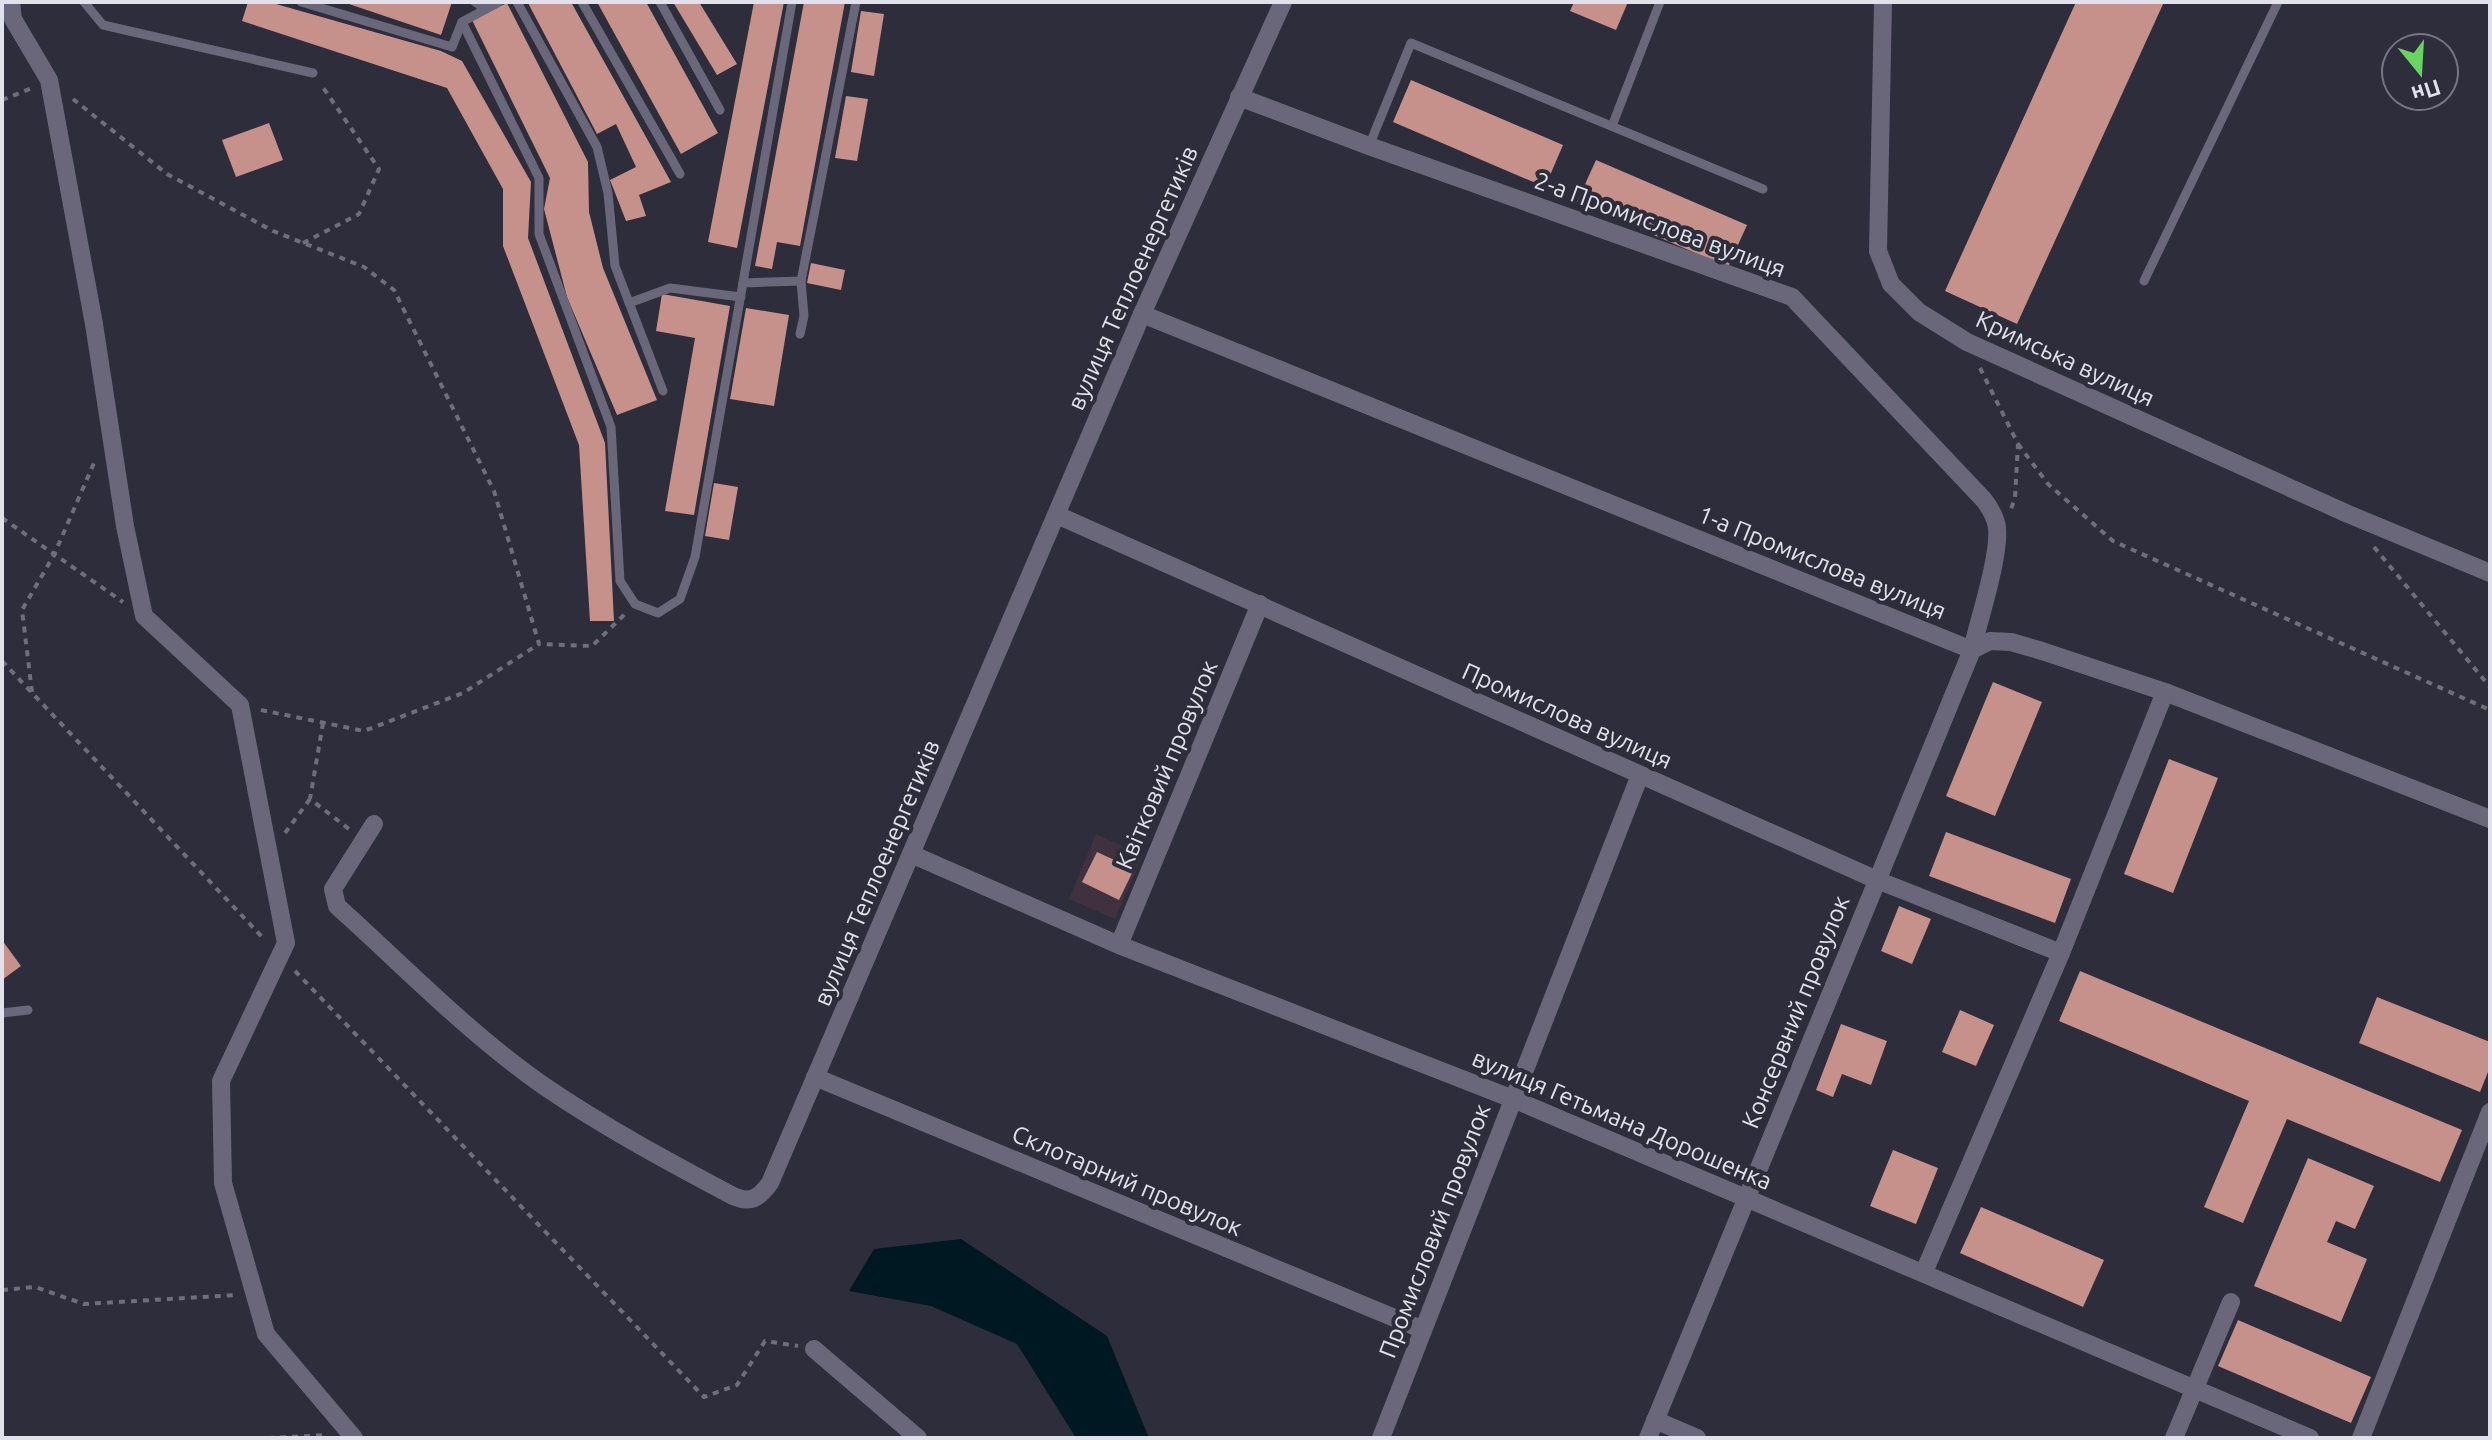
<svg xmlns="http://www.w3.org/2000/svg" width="2492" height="1440" font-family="Ubuntu,sans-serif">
<rect width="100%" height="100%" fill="#2e2d3c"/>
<polygon fill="#40313e" points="1096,834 1143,855 1115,919 1069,899"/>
<polygon fill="#001821" points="961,1239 1107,1336 1149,1438 1076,1438 1017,1344 931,1306 849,1291 874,1249"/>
<g fill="#c5918a">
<polygon points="248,2 269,2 441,51 462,61 531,182 528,238 605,443 614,621 590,621 579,445 503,246 503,189 447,88 242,21"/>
<polygon points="343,2 452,2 441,35"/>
<polygon points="530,2 571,2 671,182 639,195 646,216 626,221 610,180 636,167 616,124 597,134 528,3"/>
<polygon points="597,2 646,2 718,133 681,154"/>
<polygon points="673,2 699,2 737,64 717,75"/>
<polygon points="754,2 784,2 737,248 708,242"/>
<polygon points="804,2 845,2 800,246 777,242 772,269 755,266"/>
<polygon points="1574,2 1628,2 1616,30 1570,11"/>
<polygon points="2076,2 2164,2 2017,324 1945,291"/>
<polygon points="507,3 588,162 589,212 603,268 657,400 617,415 567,297 544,209 550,178 472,20"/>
<polygon points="861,11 884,14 874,76 851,72"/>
<polygon points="1411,80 1563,145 1545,187 1393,122"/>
<polygon points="846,96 868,99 857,161 835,158"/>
<polygon points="269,123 283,160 236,177 222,140"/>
<polygon points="1596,160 1747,225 1728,267 1577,202"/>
<polygon points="811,263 845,270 841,290 807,283"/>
<polygon points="662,294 730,306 694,515 665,511 695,338 656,331"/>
<polygon points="746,308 789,315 774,406 730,399"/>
<polygon points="714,483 738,487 729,540 705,536"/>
<polygon points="1993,682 2042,702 1995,816 1946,796"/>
<polygon points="2169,759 2218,778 2173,893 2124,874"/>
<polygon points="1946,832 2071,879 2055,923 1929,876"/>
<polygon points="1097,852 1134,869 1119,900 1082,882"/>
<polygon points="1899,906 1931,919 1912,964 1881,951"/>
<polygon points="2,940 21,966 2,980"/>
<polygon points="2080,971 2462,1130 2440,1182 2287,1119 2243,1223 2204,1207 2249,1101 2059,1021"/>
<polygon points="2377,997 2490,1042 2490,1067 2480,1092 2359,1043"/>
<polygon points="1960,1010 1994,1025 1976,1066 1942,1052"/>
<polygon points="1841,1024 1887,1041 1871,1085 1842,1074 1833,1097 1816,1090"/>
<polygon points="1893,1150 1938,1168 1916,1224 1870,1206"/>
<polygon points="2308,1158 2374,1186 2355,1229 2336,1221 2327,1242 2367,1259 2341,1322 2254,1286"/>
<polygon points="1981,1207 2104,1260 2083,1307 1960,1253"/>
<polygon points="2238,1320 2371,1377 2351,1423 2218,1366"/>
</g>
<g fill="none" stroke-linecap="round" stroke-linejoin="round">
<g stroke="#6f6e7b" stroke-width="4" stroke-dasharray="6 6" stroke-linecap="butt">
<polyline points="73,99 167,174 273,231 364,267 394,290 494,491 539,644 592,646 625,614"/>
<polyline points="2,100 32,88"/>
<polyline points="303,243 359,214 379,169 322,86"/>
<polyline points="1980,368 2018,444 2015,498 2011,509"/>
<polyline points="2018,444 2048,484 2113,541 2490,710"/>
<polyline points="2,518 123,602"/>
<polyline points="2374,547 2490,687"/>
<polyline points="2,661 264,939"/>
<polyline points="32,692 22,610 54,555 94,463"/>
<polyline points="261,710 364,731 463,693 539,644"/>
<polyline points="323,723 310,799 349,829"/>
<polyline points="285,833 310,799"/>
<polyline points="295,971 704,1397 737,1385 765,1341 798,1346"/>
<polyline points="2,1290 35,1287 84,1304 237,1295"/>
<polyline points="268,1438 328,1435"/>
</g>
<g stroke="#696779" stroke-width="9">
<polyline points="84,2 103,25 313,73"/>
<polyline points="301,2 452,47 462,22 499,2"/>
<polyline points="475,2 486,9"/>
<polyline points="517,2 597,147 608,193 615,266 663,391"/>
<polyline points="582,2 680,174"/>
<polyline points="660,2 720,110"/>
<polyline points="462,22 539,178 539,234 611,427 620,581 635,604 658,613 680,599 695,557 792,2"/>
<polyline points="1612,126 1660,2"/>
<polyline points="1369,146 1411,43 1763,189"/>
<polyline points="2144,281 2278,2"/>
<polyline points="743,283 801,281 856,2"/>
<polyline points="629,303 670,288 741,297"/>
<polyline points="800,334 804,316 801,281"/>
<polyline points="2,1013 28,1010"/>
</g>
<g stroke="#696779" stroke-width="18">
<polyline points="11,2 13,19 49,80 94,324 125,526 144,616 240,705 286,943 221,1081 223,1183 266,1334 354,1438"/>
<polyline points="1883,2 1878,251 1891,284 1919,312 1967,342 2348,514 2490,573"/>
<path d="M 1239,97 L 1369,146 L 1792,297 L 1984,500 C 1990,508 1996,517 1997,528 C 2000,556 1979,619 1972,650 L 1648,1438"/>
<polyline points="1142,314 1972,650 1990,641 2011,642 2042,651 2165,692 2490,819"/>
<polyline points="1057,515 1877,880 2061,953"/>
<path d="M 374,824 L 333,889 L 337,906 C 405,967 469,1034 544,1086 C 604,1127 669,1162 733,1196 C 751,1204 759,1198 770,1183 L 1142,314 L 1283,2"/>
<polyline points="911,854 1119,945 1513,1099 2310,1438"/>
<polyline points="1119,945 1260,604"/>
<polyline points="815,1077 1421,1329"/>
<polyline points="1924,1272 2061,953 2165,692"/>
<polyline points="814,1349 918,1438"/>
<polyline points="1655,1420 1697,1438"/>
<polyline points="1381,1438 1640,775"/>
<polyline points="2174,1438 2231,1302"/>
<polyline points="2361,1438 2490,1112"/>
</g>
</g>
<g text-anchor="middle" stroke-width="8" stroke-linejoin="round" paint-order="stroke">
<g font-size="24" fill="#e1e1eb" stroke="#2e2d3c">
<text transform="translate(1660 225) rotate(20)" y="8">2-а Промислова вулиця</text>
<text transform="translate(1133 278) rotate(-66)" y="8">вулиця Теплоенергетиків</text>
<text transform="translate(2065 359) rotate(25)" y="8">Кримська вулиця</text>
<text transform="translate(1822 563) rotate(22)" y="8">1-а Промислова вулиця</text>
<text transform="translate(1567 716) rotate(24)" y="8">Промислова вулиця</text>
<text transform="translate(1167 765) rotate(-67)" y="8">Квітковий провулок</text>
<text transform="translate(877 873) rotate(-67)" y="8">вулиця Теплоенергетиків</text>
<text transform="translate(1796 1012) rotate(-68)" y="8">Консервний провулок</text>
<text transform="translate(1622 1120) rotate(23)" y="8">вулиця Гетьмана Дорошенка</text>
<text transform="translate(1127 1181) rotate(23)" y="8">Склотарний провулок</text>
<text transform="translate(1435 1231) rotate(-69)" y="8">Промисловий провулок</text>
</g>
</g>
<rect width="2492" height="1440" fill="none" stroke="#e1e1eb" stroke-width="8"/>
<g transform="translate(2420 72) rotate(162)"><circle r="38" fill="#2e2d3c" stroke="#767582" stroke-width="2"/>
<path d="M0-6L14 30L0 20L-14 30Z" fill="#69d464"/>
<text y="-12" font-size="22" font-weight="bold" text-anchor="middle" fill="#e1e1eb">Пн</text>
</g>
</svg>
